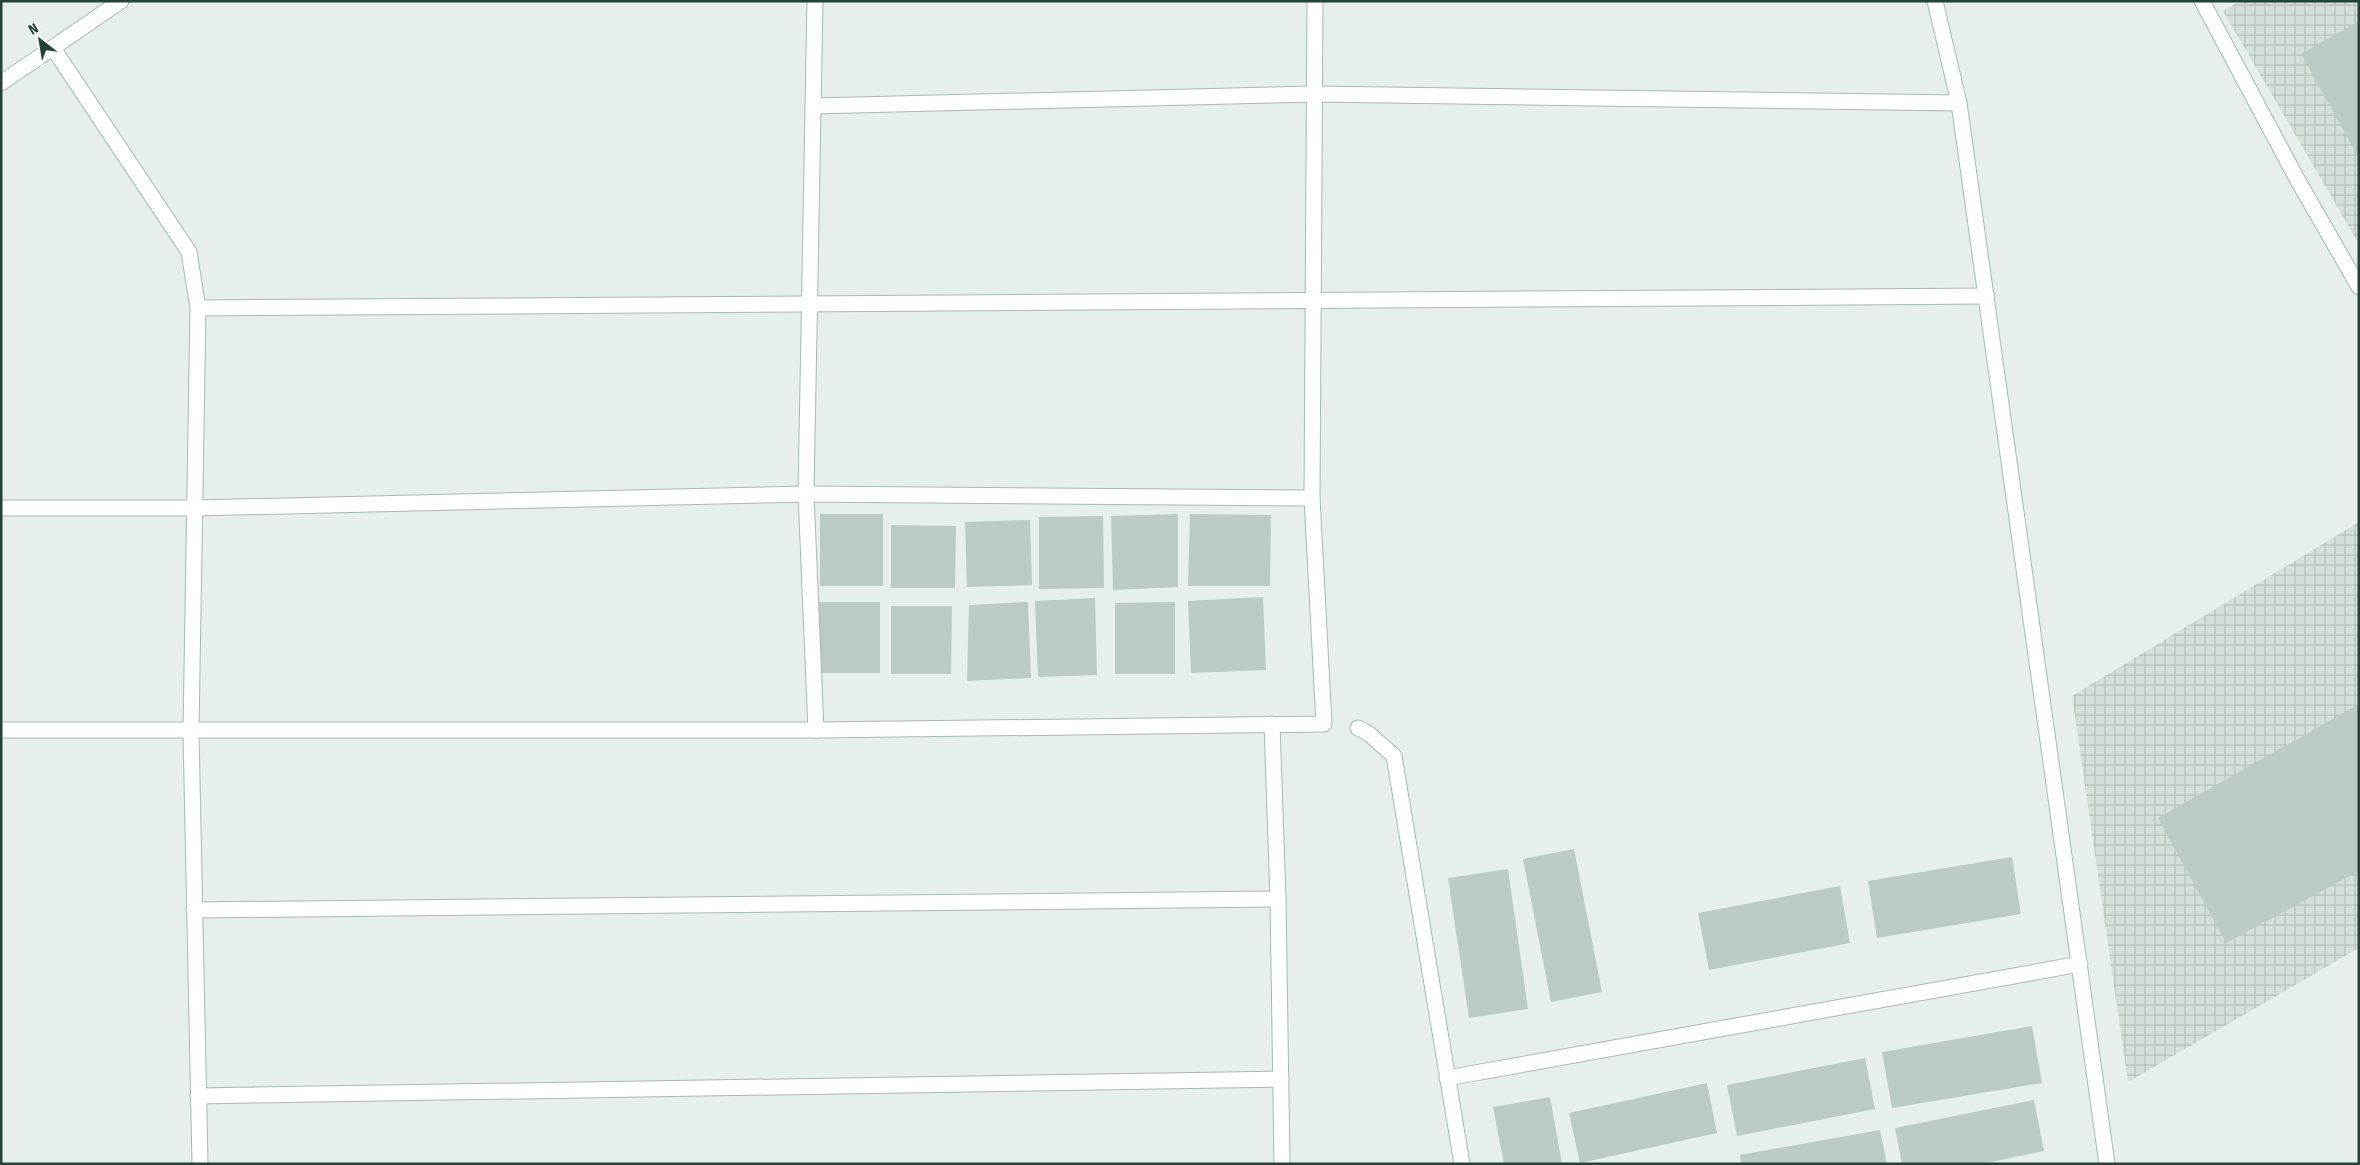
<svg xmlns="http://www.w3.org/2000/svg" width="2360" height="1165" font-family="'Fira Sans Condensed',sans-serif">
<defs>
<pattern id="industrial-grid" width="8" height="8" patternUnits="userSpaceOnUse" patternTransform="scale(1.25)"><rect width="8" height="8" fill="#d4dfda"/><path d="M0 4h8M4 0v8" fill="none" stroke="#b6c1bc"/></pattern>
</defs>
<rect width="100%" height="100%" fill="#e6efeb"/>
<g fill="url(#industrial-grid)">
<polygon points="2240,1 2359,1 2359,244 2223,11"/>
<polygon points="2359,522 2359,948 2128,1082 2072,696"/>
</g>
<g fill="#bbcac4">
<polygon points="2359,21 2359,158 2301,54"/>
<rect x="820" y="514" width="63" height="72"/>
<polygon points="1178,514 1178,587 1113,590 1111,516"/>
<polygon points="1190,514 1271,515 1270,586 1188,586"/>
<polygon points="1103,516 1104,588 1039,589 1039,517"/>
<polygon points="1030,520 1032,585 967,587 965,522"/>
<polygon points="891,525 956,526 955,588 891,588"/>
<polygon points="1263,597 1266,670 1191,673 1188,601"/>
<polygon points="1095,598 1097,675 1038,677 1035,601"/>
<rect x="819" y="602" width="61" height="71"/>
<polygon points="1028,602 1031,678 967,681 969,605"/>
<polygon points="1175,602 1175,674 1115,674 1115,603"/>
<polygon points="891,606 952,606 951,674 891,674"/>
<polygon points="2359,704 2359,871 2226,943 2158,818"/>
<polygon points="1574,849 1602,992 1551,1002 1523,859"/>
<polygon points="2012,857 2021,914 1877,938 1868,881"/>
<polygon points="1508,869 1528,1009 1469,1018 1448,878"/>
<polygon points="1840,886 1850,943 1709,970 1698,913"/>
<polygon points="2032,1026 2042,1083 1892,1108 1882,1052"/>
<polygon points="1865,1058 1875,1109 1737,1136 1727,1085"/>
<polygon points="1707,1083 1717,1133 1580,1163 1569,1113"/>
<polygon points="1550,1097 1562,1164 1504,1164 1493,1107"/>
<polygon points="2034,1100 2044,1151 1982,1164 1902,1164 1895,1128"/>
<polygon points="1880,1130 1887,1164 1741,1164 1740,1155"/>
</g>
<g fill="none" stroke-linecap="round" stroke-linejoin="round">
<defs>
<g id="minor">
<polyline points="815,1 806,494 816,730"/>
<polyline points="1935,1 1959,103 2107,1164"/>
<polyline points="2202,1 2297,179 2359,287"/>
<polyline points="53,48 189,252 198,308 191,731 200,1164"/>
<polyline points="1,83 121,1"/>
<polyline points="813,106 1315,94 1959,103"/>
<polyline points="198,308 1987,296"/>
<polyline points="1,508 195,508 806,494 1312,498"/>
<polyline points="1272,724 1278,899 1282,1164"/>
<polyline points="1358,728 1368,733 1394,756 1462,1164"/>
<polyline points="1,730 816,730 1324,724 1312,498 1315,1"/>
<polyline points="194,910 1278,899"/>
<polyline points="1447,1078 2080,964"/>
<polyline points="198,1096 1281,1079"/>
</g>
</defs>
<use href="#minor" stroke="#a8b8b2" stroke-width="17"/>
<use href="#minor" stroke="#fff" stroke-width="15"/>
</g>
<rect width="2360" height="1165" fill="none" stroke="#24423a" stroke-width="5"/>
<g transform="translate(40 40) rotate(329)" stroke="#f7fbf9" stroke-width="4" paint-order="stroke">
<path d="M0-4L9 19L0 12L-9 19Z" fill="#24423a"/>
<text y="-8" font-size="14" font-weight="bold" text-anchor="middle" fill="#24423a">N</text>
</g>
</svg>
